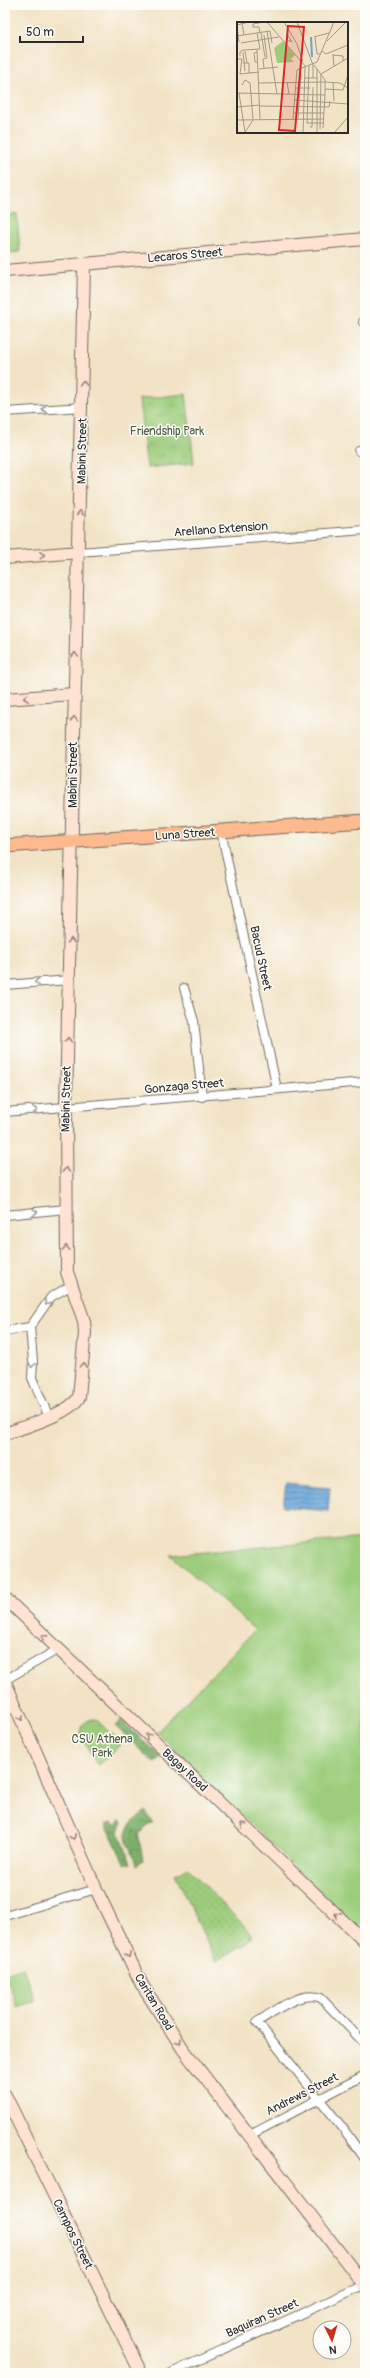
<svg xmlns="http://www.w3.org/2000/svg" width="370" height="2378" font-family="Pangolin,sans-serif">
<defs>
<pattern id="grass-dots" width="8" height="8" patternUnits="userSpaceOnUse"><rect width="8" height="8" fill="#9dcd7c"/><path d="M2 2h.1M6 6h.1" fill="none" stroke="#87b06b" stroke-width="1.8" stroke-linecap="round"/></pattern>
<pattern id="forest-crowns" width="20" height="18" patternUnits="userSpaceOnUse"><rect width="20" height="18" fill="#7eb06c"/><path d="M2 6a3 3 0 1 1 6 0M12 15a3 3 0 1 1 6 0" fill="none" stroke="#678f59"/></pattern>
<pattern id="park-tufts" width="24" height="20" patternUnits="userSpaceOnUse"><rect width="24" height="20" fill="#9dcd7c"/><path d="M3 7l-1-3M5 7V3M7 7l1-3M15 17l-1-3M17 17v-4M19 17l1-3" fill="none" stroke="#87b06b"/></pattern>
<pattern id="water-rules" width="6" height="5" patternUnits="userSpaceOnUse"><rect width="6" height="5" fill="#67a4d8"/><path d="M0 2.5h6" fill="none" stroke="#5586af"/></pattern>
</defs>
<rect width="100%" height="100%" fill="#fdfcf7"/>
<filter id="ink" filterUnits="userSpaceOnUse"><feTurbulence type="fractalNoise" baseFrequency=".025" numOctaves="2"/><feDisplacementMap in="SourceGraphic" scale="8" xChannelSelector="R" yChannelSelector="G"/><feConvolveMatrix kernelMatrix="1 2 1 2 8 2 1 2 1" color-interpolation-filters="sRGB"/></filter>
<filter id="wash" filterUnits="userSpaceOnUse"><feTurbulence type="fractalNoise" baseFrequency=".012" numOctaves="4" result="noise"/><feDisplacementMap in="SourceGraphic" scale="16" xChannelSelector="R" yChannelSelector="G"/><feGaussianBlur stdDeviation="0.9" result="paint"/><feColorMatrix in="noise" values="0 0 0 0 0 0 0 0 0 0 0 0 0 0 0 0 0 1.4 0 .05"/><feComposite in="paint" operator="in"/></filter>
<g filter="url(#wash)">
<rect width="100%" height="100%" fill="#f2e3c6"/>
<polygon fill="url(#grass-dots)" stroke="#647c54" points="188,1868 251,1933 251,1939 247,1943 216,1961 175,1874"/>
<g fill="url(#forest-crowns)" stroke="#546e4c">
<polygon points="121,1720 161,1757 154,1763 115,1726"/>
<path d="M 145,1811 L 153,1822 L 138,1834 L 143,1860 L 137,1865 C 124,1833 118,1835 145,1811 Z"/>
<polygon points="120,1820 122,1822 119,1832 131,1863 125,1865 106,1824 112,1822 117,1825"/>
</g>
<g fill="url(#park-tufts)" stroke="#647c54">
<polygon points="186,394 194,463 147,468 139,399"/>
<path d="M 96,1719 L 120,1743 L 120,1746 L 99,1765 L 96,1763 L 80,1732 C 81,1724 88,1719 96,1719 Z"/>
</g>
<g fill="#9dcd7c" stroke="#647c54">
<polygon points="17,214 20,252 5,253 5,215"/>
<polygon points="365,1538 365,1936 157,1732 255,1630 171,1555"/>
<polygon points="23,1967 35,2001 17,2007 5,1973"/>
</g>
<polygon fill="url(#water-rules)" stroke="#496882" points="286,1483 330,1487 328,1511 283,1507"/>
</g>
<g filter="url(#ink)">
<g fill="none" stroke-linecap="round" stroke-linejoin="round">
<defs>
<g id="street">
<polyline points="363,322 365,322"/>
<polyline points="5,412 83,407"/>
<polyline points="359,451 365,450"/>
<polyline points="79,552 365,530"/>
<polyline points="221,831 277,1089"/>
<polyline points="5,985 70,980"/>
<polyline points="184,988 194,1021 202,1097"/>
<polyline points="5,1112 365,1082"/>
<polyline points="5,1215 66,1209"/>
<polyline points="30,1327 33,1361 32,1378 49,1417"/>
<polyline points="5,1331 30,1327 51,1297 70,1286"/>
<polyline points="5,1680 57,1650"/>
<polyline points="5,1916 96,1889"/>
<path d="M 365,2044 L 321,1998 C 300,1990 274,2012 257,2022 L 342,2127 L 365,2159"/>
<polyline points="250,2135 365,2075"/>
<polyline points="356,2275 365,2270"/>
<polyline points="171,2373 364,2285"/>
</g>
<g id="secondary">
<polyline points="5,271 365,239"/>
<polyline points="5,558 79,552"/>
<polyline points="5,699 74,694"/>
<path d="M 5,1434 C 23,1427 70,1414 79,1397 L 85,1332 L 84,1321 L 67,1272 L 66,1107 L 84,264"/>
<polyline points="5,1598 365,1942"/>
<polyline points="5,1682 96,1889 142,1985 183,2049 365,2286"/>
<polyline points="5,2095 141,2373"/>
</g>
<polyline id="primary" points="5,846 365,821"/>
</defs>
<use href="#street" stroke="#716b61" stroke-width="10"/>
<use href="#secondary" stroke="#716b61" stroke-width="14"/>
<use href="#primary" stroke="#716b61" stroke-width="15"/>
<use href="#street" stroke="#fff" stroke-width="8"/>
<use href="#secondary" stroke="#fee3d2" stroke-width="12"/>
<use href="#primary" stroke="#fcba8e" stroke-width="13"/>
</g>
<defs><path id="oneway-chevron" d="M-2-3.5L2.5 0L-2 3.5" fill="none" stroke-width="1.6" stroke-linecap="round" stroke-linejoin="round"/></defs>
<g stroke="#94877e">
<use href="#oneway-chevron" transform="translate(83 383) rotate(-89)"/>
<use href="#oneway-chevron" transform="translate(80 513) rotate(-89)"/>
<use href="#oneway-chevron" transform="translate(42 555) rotate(-5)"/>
<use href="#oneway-chevron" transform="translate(75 655) rotate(-88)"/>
<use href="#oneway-chevron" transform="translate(26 698) rotate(175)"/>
<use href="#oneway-chevron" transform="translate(74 719) rotate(-90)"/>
<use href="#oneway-chevron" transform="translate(71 941) rotate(-89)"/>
<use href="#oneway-chevron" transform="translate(68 1040) rotate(-88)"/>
<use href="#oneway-chevron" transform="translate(66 1170) rotate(-90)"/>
<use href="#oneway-chevron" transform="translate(66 1248) rotate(-90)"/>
<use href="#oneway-chevron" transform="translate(83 1365) rotate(-85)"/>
<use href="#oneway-chevron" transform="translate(44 1637) rotate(-135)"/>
<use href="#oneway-chevron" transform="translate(21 1718) rotate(66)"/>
<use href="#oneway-chevron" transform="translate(148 1736) rotate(-137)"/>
<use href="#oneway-chevron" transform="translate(243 1825) rotate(-137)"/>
<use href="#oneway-chevron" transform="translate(73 1837) rotate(66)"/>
<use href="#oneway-chevron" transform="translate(337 1915) rotate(-136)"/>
<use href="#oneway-chevron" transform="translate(128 1955) rotate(64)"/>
<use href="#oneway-chevron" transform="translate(179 2042) rotate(57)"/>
</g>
<g stroke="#a0a0a0">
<use href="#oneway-chevron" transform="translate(44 409) rotate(176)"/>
<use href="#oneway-chevron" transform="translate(37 982) rotate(176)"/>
<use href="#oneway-chevron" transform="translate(35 1110) rotate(-5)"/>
<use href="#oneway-chevron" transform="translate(35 1212) rotate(-5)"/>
<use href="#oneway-chevron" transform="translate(47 1303) rotate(124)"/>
<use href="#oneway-chevron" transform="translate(32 1365) rotate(98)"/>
</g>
</g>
<g text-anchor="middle" stroke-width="3" stroke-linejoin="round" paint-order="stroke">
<g font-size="12" fill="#2b2b2b" stroke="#fdfcf7">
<text transform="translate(185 255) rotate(-5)" y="4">Lecaros Street</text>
<text transform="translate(82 451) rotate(-89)" y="4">Mabini Street</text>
<text transform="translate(221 529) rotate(-4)" y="4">Arellano Extension</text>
<text transform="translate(73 775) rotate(-90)" y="4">Mabini Street</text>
<text transform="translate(185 834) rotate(-4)" y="4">Luna Street</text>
<text transform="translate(261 958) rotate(78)" y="4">Bacud Street</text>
<text transform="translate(184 1086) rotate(-5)" y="4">Gonzaga Street</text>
<text transform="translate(66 1099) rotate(-89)" y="4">Mabini Street</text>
<text transform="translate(185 1770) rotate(43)" y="4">Bagay Road</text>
<text transform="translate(154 2002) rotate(59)" y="4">Caritan Road</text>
<text transform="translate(302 2094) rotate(-27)" y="4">Andrews Street</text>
<text transform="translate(73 2234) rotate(64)" y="4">Campos Street</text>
<text transform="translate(262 2318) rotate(-24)" y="4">Baquiran Street</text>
</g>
<g font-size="12" fill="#4d5c43" stroke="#fdfcf7">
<text x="167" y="435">Friendship Park</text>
<text x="102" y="1743">CSU Athena<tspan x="102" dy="14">Park</tspan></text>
</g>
</g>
<g transform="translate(237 22)">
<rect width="111" height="111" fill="#f2e3c6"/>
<path d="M 46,19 L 58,33 L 54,37 L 57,40 L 40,41 L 37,26 Z" fill="#9dcd7c"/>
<path fill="none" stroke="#67a4d8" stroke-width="2" d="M 74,15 L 75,35"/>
<path fill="none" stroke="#a29988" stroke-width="1" d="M 30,0 L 69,45M 47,0 L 60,22 L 66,40M 60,0 L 76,43M 5,1 L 7,13M 0,3 L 12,0M 0,5 L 2,20M 16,5 L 16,2 L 27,0M 16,5 L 22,5 L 23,11M 30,9 L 40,72M 24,11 L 28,35M 0,14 L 33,9 L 35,21M 77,15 L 92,11M 78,15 L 80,32 L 83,32M 49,17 L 55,20 L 50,12M 90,19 L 109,0M 4,21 L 42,15M 20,28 L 23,97M 8,29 L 10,41M 85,29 L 89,32 L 111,23M 6,30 L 8,49M 20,30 L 17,31 L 18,40 L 21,40M 96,32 L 97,44M 96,33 L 106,34 L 106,39M 3,34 L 3,30 L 6,28 L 23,27 L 20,11M 0,37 L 5,37 L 3,52M 6,41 L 12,41 L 12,51M 72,44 L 70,101 L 86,101M 27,46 L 26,37 L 30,36 L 27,13M 22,47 L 41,45M 3,52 L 22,50M 84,52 L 111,36M 67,56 L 80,56M 76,56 L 76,43M 50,60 L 52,72M 88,60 L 103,61 L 111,66M 22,61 L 88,60M 96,61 L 97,79M 5,63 L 8,58 L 13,61 L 16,97M 59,66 L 73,66M 88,67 L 106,68 L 111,53M 0,71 L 88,73 L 88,58 L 77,43M 2,71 L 8,110M 58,72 L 60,48 L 80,40 L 97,0M 58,78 L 111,82M 23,84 L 92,85 L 93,79M 0,85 L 23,83M 56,91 L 87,91M 56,97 L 58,72M 61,97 L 64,51M 0,98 L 87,97M 73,105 L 75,105 L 76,65M 86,106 L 88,73M 83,107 L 84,52M 8,110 L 16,98M 66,111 L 68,45M 80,111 L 80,47M 97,111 L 111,95"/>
<path fill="#d62828" fill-opacity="0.15" stroke="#d62828" stroke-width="2" d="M 51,4 L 67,5 L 58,109 L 42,108 Z"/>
<rect width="111" height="111" fill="none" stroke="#2b2b2b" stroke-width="2"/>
</g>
<rect width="370" height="2378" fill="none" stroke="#fdfcf7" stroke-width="20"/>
<g transform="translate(332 2340) rotate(175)"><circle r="19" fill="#fdfcf7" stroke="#a9a8a5"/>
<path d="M0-3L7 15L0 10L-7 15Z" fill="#c8321e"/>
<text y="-6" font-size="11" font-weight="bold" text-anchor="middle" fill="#2b2b2b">N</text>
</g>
<path d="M20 36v6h63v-6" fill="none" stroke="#2b2b2b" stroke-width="2"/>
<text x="26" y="36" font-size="12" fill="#2b2b2b" stroke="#fdfcf7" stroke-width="3" paint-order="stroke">50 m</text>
</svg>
